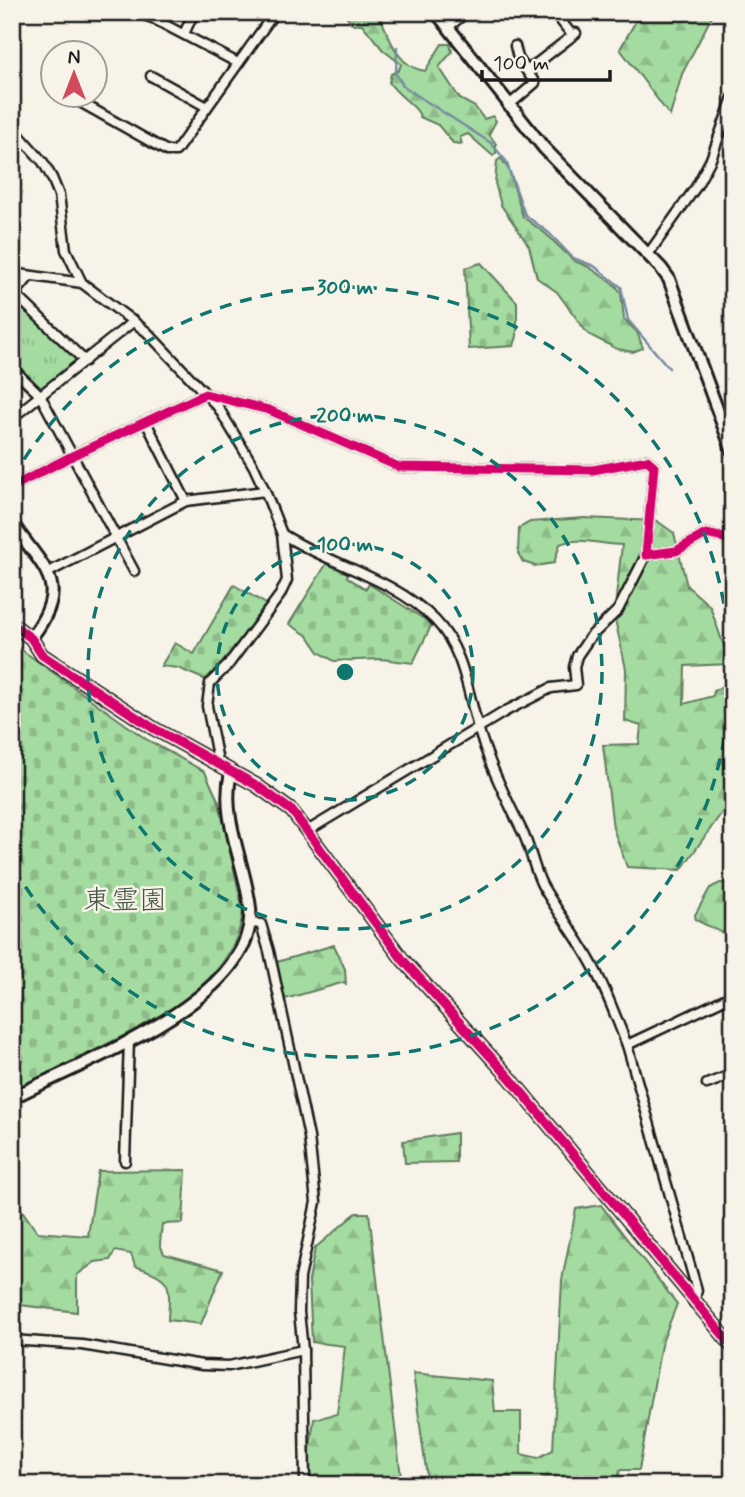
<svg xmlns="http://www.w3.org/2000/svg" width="745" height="1497" font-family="Mynerve,'Klee One',sans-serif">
<defs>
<pattern id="forest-firs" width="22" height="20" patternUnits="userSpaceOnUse" patternTransform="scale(1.75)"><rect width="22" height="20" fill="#a4dba0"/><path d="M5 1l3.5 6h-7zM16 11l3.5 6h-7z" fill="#8dbb89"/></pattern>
<pattern id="cemetery-stones" width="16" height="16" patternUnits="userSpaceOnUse" patternTransform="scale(1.75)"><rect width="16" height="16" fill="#a4dba0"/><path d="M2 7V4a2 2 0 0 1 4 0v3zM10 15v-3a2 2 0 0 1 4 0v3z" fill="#8dbb89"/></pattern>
<pattern id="park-tufts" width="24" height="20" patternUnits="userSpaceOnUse" patternTransform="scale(1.75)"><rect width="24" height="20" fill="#a4dba0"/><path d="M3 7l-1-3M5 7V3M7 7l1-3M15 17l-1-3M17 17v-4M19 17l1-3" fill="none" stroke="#8dbb89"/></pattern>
</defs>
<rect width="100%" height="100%" fill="#f7f3e8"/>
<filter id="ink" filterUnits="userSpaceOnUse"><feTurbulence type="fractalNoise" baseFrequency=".0143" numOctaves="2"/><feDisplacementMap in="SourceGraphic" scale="14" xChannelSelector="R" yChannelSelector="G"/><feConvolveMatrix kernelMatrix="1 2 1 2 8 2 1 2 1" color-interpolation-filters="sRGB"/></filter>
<g filter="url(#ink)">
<g fill="url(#forest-firs)" stroke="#607c5e" stroke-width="2">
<path d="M 344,12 L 378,12 C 389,35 396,67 425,71 L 442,44 L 450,44 L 452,52 L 439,67 L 460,99 L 475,107 L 484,119 L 493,116 L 496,121 L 489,134 L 496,144 L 496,153 L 493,156 L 468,134 L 460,137 L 462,144 L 453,143 L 438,125 L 420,117 C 418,106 397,96 389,82 L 391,74 L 399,70 L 401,64 L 383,50 L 362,24 L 352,24 Z"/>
<polygon points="641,12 714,12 682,74 670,116 620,49"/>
<polygon points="501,158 509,170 523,217 546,234 574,261 589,267 616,286 621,293 624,319 637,332 643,348 633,352 617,349 588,334 557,292 537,278 529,246 501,205 495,183 497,161"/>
<path d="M 584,518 L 657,521 L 674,533 L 687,586 L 710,606 L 730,664 L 685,666 L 684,704 L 713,696 L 714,691 L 733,680 L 733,797 L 681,870 L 627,867 L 613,828 L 603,745 L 639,744 L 641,726 L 625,721 L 626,669 L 614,615 L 622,545 C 601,545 579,536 560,544 L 554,563 L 535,566 L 523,562 L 518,553 L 519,528 L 530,522 Z"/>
<polygon points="720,883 725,883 733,890 733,938 696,920 695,915 710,888"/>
<polygon points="334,945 345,969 346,985 345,982 285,999 277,962"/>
<path d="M 186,1170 L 183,1223 L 162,1224 L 160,1244 L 164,1254 L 223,1270 L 201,1324 L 168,1320 C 170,1282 173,1279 135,1266 L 131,1254 L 115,1251 L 110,1260 L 95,1262 L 77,1275 L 77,1312 L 12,1304 L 12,1196 L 37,1232 L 88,1236 L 98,1171 Z"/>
<polygon points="601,1205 677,1304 661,1345 639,1470 620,1470 617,1485 428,1485 413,1373 492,1381 495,1412 521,1412 521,1454 538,1458 553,1450 562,1280 576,1209"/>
<polygon points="356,1213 369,1213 402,1485 309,1485 305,1484 314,1419 337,1414 345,1346 312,1342 309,1281 315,1248"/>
</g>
<g fill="url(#cemetery-stones)" stroke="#607c5e" stroke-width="2">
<polygon points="481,263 517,302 517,336 514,346 469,349 465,268"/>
<polygon points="327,563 348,573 347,577 366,589 369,584 432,624 413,663 381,659 334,661 319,652 308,636 289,624"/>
<polygon points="234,585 266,604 223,662 206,680 178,668 161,666 175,643 194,654"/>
<path d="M 12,643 L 146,739 L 205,772 L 219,802 L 243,910 C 238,960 200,990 162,1017 L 12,1091 Z"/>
<polygon points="456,1133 456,1162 405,1163 403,1141"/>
</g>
<polygon fill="url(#park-tufts)" stroke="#607c5e" stroke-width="2" points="15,294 85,361 40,395 12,368 12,297"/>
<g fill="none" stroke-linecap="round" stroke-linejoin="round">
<polyline stroke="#748ba1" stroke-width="2.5" points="397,47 396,74 404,87 491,143 506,161 525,215 549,233 573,258 594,266 621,287 628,320 669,368"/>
<defs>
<g id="minor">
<polyline points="136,12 152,18 238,63"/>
<polyline points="554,12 572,35"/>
<polyline points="448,27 467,12"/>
<polyline points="184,34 194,12"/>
<polyline points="527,71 576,33"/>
<polyline points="151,76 207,107"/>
<polyline points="80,102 167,151 176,151 275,12"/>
<polyline points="508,106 535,83 518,58 515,46"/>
<polyline points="12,127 43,162 52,178 59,195 66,250 82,283"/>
<polyline points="649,253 696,187 711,159 733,97"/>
<polyline points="12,273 82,283 147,332 218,407 254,467 265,491 282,534 287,580 280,595 228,665 210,683 207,706 219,766"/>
<polyline points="15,294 85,361"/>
<polyline points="13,296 29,277"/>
<polyline points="12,368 40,395 134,571"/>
<polyline points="12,418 134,321"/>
<polyline points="146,422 186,501"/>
<polyline points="12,487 72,456 205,394 269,410 399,467 593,470 647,460 654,466 646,555 676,551 706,534 733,540"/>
<path d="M 282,534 C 332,566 392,577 435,620 C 464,650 467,690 478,727 C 489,765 507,800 524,835 C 531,851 534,869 542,885 C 556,910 574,932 588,957 C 604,984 615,1015 627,1045 L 733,995"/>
<polyline points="47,573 186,501 265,491"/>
<polyline points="309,830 506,711 551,688 576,685 574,667 577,656 590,637 618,610 646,555"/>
<polyline points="250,923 261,924 269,951 309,1137 316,1202 300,1278 299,1312 303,1350 305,1485"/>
<polyline points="627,1045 697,1290 694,1303"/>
<polyline points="707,1084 733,1074"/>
<polyline points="125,1161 129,1040"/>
<polyline points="12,1340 82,1345 202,1365 229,1366 303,1350"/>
</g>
<g id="tertiary">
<polyline points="436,12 544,148 661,268 669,279 733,452"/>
<path d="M 12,523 C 45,571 72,584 31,638"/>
<polyline points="12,624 31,638 42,655 153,728 256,785 292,811 403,960 510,1078 733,1347"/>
<path d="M 12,1098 C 78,1063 259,1000 250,908 C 245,862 220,819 231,772"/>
</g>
</defs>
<use href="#minor" stroke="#1c1c1c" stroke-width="13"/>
<use href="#tertiary" stroke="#1c1c1c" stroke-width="16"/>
<use href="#minor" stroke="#f7f3e8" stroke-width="8"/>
<use href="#tertiary" stroke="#f7f3e8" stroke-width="10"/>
<defs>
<g id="cycleway">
<polyline points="12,487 72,456 205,394 269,410 399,467 593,470 647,460 654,466 646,555 676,551 706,534 733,540"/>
<polyline points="12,624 31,638 42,655 153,728 256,785 292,811 403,960 510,1078 733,1347"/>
</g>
</defs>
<use href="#cycleway" stroke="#f7f3e8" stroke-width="13"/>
<use href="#cycleway" stroke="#d6006c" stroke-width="9"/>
</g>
</g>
<g fill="none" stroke="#0f766e" stroke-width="3.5" stroke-dasharray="12 9">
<circle cx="345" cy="672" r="128"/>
<circle cx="345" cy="672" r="257"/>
<path d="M13 477A385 385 0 1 1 13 867"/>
</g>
<g text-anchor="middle" stroke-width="5" stroke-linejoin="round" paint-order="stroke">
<g font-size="28" fill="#455544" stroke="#f7f3e8">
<text x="125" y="909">東霊園</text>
</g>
</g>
<circle cx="345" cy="672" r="10" fill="#0f766e" stroke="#f7f3e8" stroke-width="3.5"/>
<g font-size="21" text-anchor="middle" font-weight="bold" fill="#0f766e" stroke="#f7f3e8" stroke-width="5" stroke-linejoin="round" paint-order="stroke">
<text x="345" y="294">300 m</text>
<text x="345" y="422">200 m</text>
<text x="345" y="551">100 m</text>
</g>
<rect width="745" height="1497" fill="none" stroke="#f7f3e8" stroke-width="42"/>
<rect x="21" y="21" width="703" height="1455" fill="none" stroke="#1c1c1c" stroke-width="2.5" filter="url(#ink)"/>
<g transform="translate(74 74)"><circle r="33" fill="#f7f3e8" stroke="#9f9d96" stroke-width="2"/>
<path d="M0-5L12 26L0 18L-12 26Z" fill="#d1495b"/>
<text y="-10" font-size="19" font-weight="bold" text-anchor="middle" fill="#1c1c1c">N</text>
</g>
<path d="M482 70v10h128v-10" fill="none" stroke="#1c1c1c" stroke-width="3.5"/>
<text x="493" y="70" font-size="21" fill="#1c1c1c" stroke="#f7f3e8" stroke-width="5" paint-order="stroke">100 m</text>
</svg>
